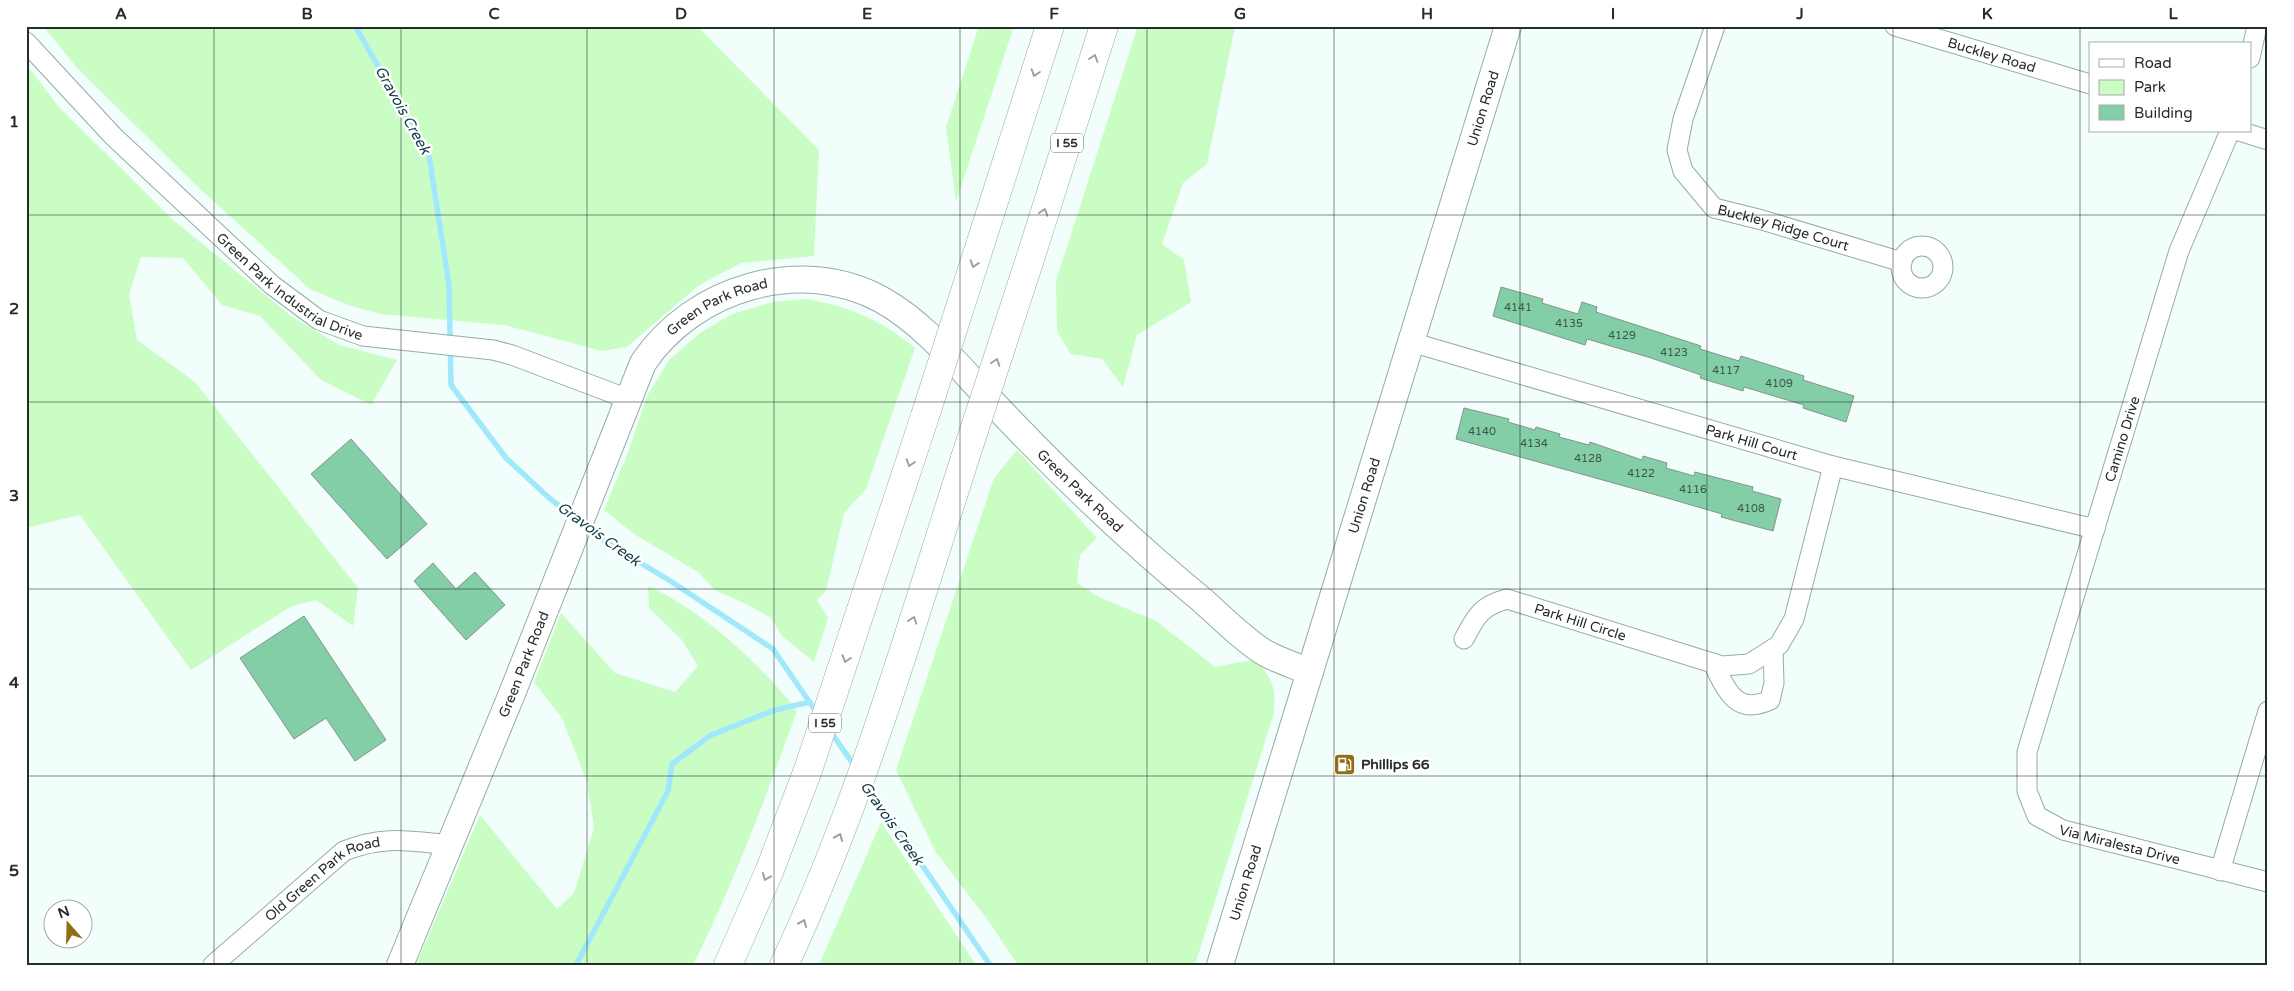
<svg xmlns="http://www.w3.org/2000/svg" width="2294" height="991" font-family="'Varela Round',sans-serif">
<rect width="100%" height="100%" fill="#f1fefb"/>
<g fill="#cafdc3">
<polygon points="43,26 697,26 819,150 814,256 741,263 698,286 627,347 602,351 504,325 380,314 345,304 310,289 198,187 78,69"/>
<polygon points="979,26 1014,26 956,202 946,127"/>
<polygon points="1138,26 1235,26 1207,164 1183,183 1162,244 1184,260 1191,302 1137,335 1123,387 1102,359 1071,354 1057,331 1056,281"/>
<polygon points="26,64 59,107 172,219 291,316 339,345 397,360 371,405 321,380 260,316 222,305 183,258 141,257 129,294 137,340 195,382 358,588 353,626 316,600 292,606 191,670 80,515 26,528"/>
<path d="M 806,299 C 848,306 882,320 915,348 L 866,489 L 844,513 L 826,591 L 817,600 L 828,618 L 814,662 L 782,636 L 771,618 L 750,606 L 715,590 L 698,572 L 634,534 L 604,510 L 629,450 L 647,396 L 669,360 L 700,333 L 732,314 L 773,302 Z"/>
<path d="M 1017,450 L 1097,538 L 1080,555 L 1077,583 L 1099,597 L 1156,621 L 1215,667 L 1256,659 C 1273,680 1277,689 1273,716 L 1195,965 L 1018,965 L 987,919 L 935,851 L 896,770 L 994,478 Z"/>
<path d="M 648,586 C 702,610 761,664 797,711 C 766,797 734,883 693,965 L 416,965 L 480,815 L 557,909 L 574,893 L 594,828 L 587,782 L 562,718 L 534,682 L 561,613 L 615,673 L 675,692 L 698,666 L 682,640 L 649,608 Z"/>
<polygon points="881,822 976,965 819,965"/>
</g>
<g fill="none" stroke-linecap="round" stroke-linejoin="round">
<g stroke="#a1e8fc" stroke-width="5.5">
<polyline points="355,26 429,155 449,285 451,385 506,458 548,497 575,518"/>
<polyline points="586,527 606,542 672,582 773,649 817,713"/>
<polyline points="830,731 856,768"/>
<polyline points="867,784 990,965"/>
<polyline points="576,965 668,791 672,764 711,735 775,710 810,702"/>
</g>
</g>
<g fill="#83cea7" stroke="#84958b">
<polygon points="1501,287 1543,299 1542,303 1578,314 1582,302 1597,307 1596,312 1701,346 1700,349 1739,361 1741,356 1804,376 1803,380 1854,396 1846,422 1803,408 1804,405 1744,387 1743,391 1700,378 1701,375 1648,357 1587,339 1585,345 1493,316"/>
<polygon points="1464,408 1509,419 1508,422 1535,430 1536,427 1560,434 1559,437 1589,445 1590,442 1642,460 1643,456 1667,463 1666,468 1694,476 1695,472 1753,487 1752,491 1781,499 1773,531 1721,517 1722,514 1667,498 1456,439"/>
<polygon points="351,439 427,524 387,559 311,474"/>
<polygon points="433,563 456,589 475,572 505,605 466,640 414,581"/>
<polygon points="304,616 386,740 355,761 326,718 294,739 240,658"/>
</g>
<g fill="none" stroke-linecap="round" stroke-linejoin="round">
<defs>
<g id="street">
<path id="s1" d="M 1715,26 L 1683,119 L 1677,150 L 1683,171 L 1714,208 L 1762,220 L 1902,262"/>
<path id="s2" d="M 1895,26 L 2090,84"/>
<path id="s3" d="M 26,42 L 113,136 L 272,285 L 319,320 L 363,336 L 493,350 L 512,355 L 628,399"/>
<polyline points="2250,58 2257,26"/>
<path id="s4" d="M 2230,131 L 2179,251 L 2027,752 L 2027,791 L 2037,816 L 2063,830 L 2268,882"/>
<polyline points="2239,131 2268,140"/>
<circle cx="1922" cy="267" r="21"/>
<path id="s5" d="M 1411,342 L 1833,466 L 2095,529"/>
<path id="s6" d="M 1464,639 C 1476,616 1481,606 1507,599 L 1722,666 L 1749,664 L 1779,645 L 1794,619 L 1833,466"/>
<path d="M 1713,663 C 1726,690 1736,716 1770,700 L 1774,683 L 1773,649"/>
<polyline points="2220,871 2268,711"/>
<path id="s7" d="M 213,965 L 344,851 C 384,835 409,841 450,845"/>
</g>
<g id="secondary">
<path id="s8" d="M 400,965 L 511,696 L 643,363 C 693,288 801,255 882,300 C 927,325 961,370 996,406 C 1061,475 1129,540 1202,600 C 1219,615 1248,644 1267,654 C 1280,661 1296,666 1310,672"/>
<path id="s9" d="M 1220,965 L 1508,26"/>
</g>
<g id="highway">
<polyline points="989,217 1050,26"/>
<polyline points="1030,259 1104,26"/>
<polyline points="728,965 769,872 808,770 925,416"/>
<path d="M 784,965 C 861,802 910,629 965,458"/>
</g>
</defs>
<use href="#street" stroke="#97aca7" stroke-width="21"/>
<use href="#secondary" stroke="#97aca7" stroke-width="28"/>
<use href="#highway" stroke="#97aca7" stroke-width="29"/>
<use href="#street" stroke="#fff" stroke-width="19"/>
<use href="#secondary" stroke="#fff" stroke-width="26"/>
<use href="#highway" stroke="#fff" stroke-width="28"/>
<defs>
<g id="highway-bridge">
<polyline points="925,416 989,217"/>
<polyline points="965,458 1030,259"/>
</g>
</defs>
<use href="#highway-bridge" stroke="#97aca7" stroke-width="29" stroke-linecap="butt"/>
<use href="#highway-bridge" stroke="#fff" stroke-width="28"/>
</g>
<defs><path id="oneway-chevron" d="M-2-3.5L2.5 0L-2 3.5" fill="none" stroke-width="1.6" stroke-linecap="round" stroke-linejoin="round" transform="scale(1.25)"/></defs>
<g stroke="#9ca0a0">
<use href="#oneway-chevron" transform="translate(1094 58) rotate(-72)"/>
<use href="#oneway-chevron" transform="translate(1035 73) rotate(108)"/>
<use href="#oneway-chevron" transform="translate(1044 212) rotate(-72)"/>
<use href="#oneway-chevron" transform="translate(974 264) rotate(108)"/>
<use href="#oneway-chevron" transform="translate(996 362) rotate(-72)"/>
<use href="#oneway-chevron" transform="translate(910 463) rotate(108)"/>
<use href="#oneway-chevron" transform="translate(913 620) rotate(-72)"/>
<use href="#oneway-chevron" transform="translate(846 659) rotate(108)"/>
<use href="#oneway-chevron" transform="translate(839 837) rotate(-68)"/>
<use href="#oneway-chevron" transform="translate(766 877) rotate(113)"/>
<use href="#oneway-chevron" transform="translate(803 923) rotate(-67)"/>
</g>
<path fill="none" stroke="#242d2b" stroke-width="1" stroke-opacity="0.55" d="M 214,26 L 214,965M 401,26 L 401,965M 587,26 L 587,965M 774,26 L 774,965M 960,26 L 960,965M 1147,26 L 1147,965M 1334,26 L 1334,965M 1520,26 L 1520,965M 1707,26 L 1707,965M 1893,26 L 1893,965M 2080,26 L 2080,965M 26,215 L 2268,215M 26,402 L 2268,402M 26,589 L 2268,589M 26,776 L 2268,776"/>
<defs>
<symbol id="fuel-square" viewBox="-11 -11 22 22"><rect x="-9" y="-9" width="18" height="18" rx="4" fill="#906e14" stroke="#fff"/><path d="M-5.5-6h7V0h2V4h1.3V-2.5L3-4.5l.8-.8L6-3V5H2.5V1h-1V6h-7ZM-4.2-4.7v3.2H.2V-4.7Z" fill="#fff"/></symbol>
</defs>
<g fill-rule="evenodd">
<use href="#fuel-square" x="1332" y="752" width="25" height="25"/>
</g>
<g text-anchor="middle" stroke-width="5" stroke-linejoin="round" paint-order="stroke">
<g font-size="11" fill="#3c554a">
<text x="1518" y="311">4141</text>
<text x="1569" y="327">4135</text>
<text x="1622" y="339">4129</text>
<text x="1674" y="356">4123</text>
<text x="1726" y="374">4117</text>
<text x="1779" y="387">4109</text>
<text x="1482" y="435">4140</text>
<text x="1534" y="447">4134</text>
<text x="1588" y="462">4128</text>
<text x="1641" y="477">4122</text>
<text x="1693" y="493">4116</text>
<text x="1751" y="512">4108</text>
</g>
<g fill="#fff" stroke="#666c6b" stroke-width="1">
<rect x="1051" y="133.5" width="32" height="19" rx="4"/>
<rect x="809" y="713.5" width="32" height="19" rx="4"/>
</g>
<g font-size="12" font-weight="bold" fill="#242d2b">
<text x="1067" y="147">I 55</text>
<text x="825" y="727">I 55</text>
</g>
<g font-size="14" fill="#242d2b" stroke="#fff">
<text dy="5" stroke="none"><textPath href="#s2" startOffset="101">Buckley Road</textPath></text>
<text dy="5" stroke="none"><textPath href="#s9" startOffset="896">Union Road</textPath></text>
<text dy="5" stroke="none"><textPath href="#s1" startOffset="272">Buckley Ridge Court</textPath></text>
<text dy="5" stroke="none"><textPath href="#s3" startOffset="362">Green Park Industrial Drive</textPath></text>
<text dy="5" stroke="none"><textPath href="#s8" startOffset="745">Green Park Road</textPath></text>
<text transform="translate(2122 439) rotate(-73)" y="5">Camino Drive</text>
<text dy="5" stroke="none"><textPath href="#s5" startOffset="355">Park Hill Court</textPath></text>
<text dy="5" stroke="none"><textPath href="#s8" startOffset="1195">Green Park Road</textPath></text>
<text dy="5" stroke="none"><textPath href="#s9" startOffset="491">Union Road</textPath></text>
<text dy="5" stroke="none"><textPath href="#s6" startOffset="138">Park Hill Circle</textPath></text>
<text dy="5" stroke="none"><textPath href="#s8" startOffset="325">Green Park Road</textPath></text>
<text dy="5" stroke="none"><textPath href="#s4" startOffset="808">Via Miralesta Drive</textPath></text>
<text dy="5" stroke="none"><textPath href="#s7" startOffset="141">Old Green Park Road</textPath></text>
<text dy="5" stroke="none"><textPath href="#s9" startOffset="86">Union Road</textPath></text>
</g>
<g font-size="14" font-weight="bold" fill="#242d2b" stroke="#fff" text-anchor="start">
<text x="1361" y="769">Phillips 66</text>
</g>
<g font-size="15" font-style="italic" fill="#143f4a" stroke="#fff">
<text transform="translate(403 110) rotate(61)" y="5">Gravois Creek</text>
<text transform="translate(599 534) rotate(36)" y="5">Gravois Creek</text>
<text transform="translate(892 823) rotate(55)" y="5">Gravois Creek</text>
</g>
</g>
<rect width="2294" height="991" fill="none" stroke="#ffffff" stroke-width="55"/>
<rect x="2089" y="42" width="162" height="90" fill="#ffffff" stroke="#a7abaa"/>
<rect x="2099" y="59" width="25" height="8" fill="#ffffff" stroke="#a7abaa"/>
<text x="2134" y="68" font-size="15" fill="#242d2b">Road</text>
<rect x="2099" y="80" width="25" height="15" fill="#cafdc3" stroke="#a7abaa"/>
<text x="2134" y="92" font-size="15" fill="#242d2b">Park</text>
<rect x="2099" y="105" width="25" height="15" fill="#83cea7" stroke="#a7abaa"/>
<text x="2134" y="118" font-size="15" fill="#242d2b">Building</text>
<g transform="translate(68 924) rotate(340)"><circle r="24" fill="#ffffff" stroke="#a7abaa"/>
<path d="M0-4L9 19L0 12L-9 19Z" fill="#906e14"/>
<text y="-8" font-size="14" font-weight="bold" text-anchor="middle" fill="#242d2b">N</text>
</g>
<rect x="28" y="28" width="2238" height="936" fill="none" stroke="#242d2b" stroke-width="2"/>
<g font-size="16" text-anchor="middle" font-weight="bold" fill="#242d2b">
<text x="121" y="19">A</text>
<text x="307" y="19">B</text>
<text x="494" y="19">C</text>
<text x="681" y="19">D</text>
<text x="867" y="19">E</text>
<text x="1054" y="19">F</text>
<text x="1240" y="19">G</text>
<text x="1427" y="19">H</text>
<text x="1613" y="19">I</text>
<text x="1800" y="19">J</text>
<text x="1987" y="19">K</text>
<text x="2173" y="19">L</text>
<text x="14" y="127">1</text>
<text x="14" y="314">2</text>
<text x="14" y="501">3</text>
<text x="14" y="688">4</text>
<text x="14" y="876">5</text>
</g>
</svg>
